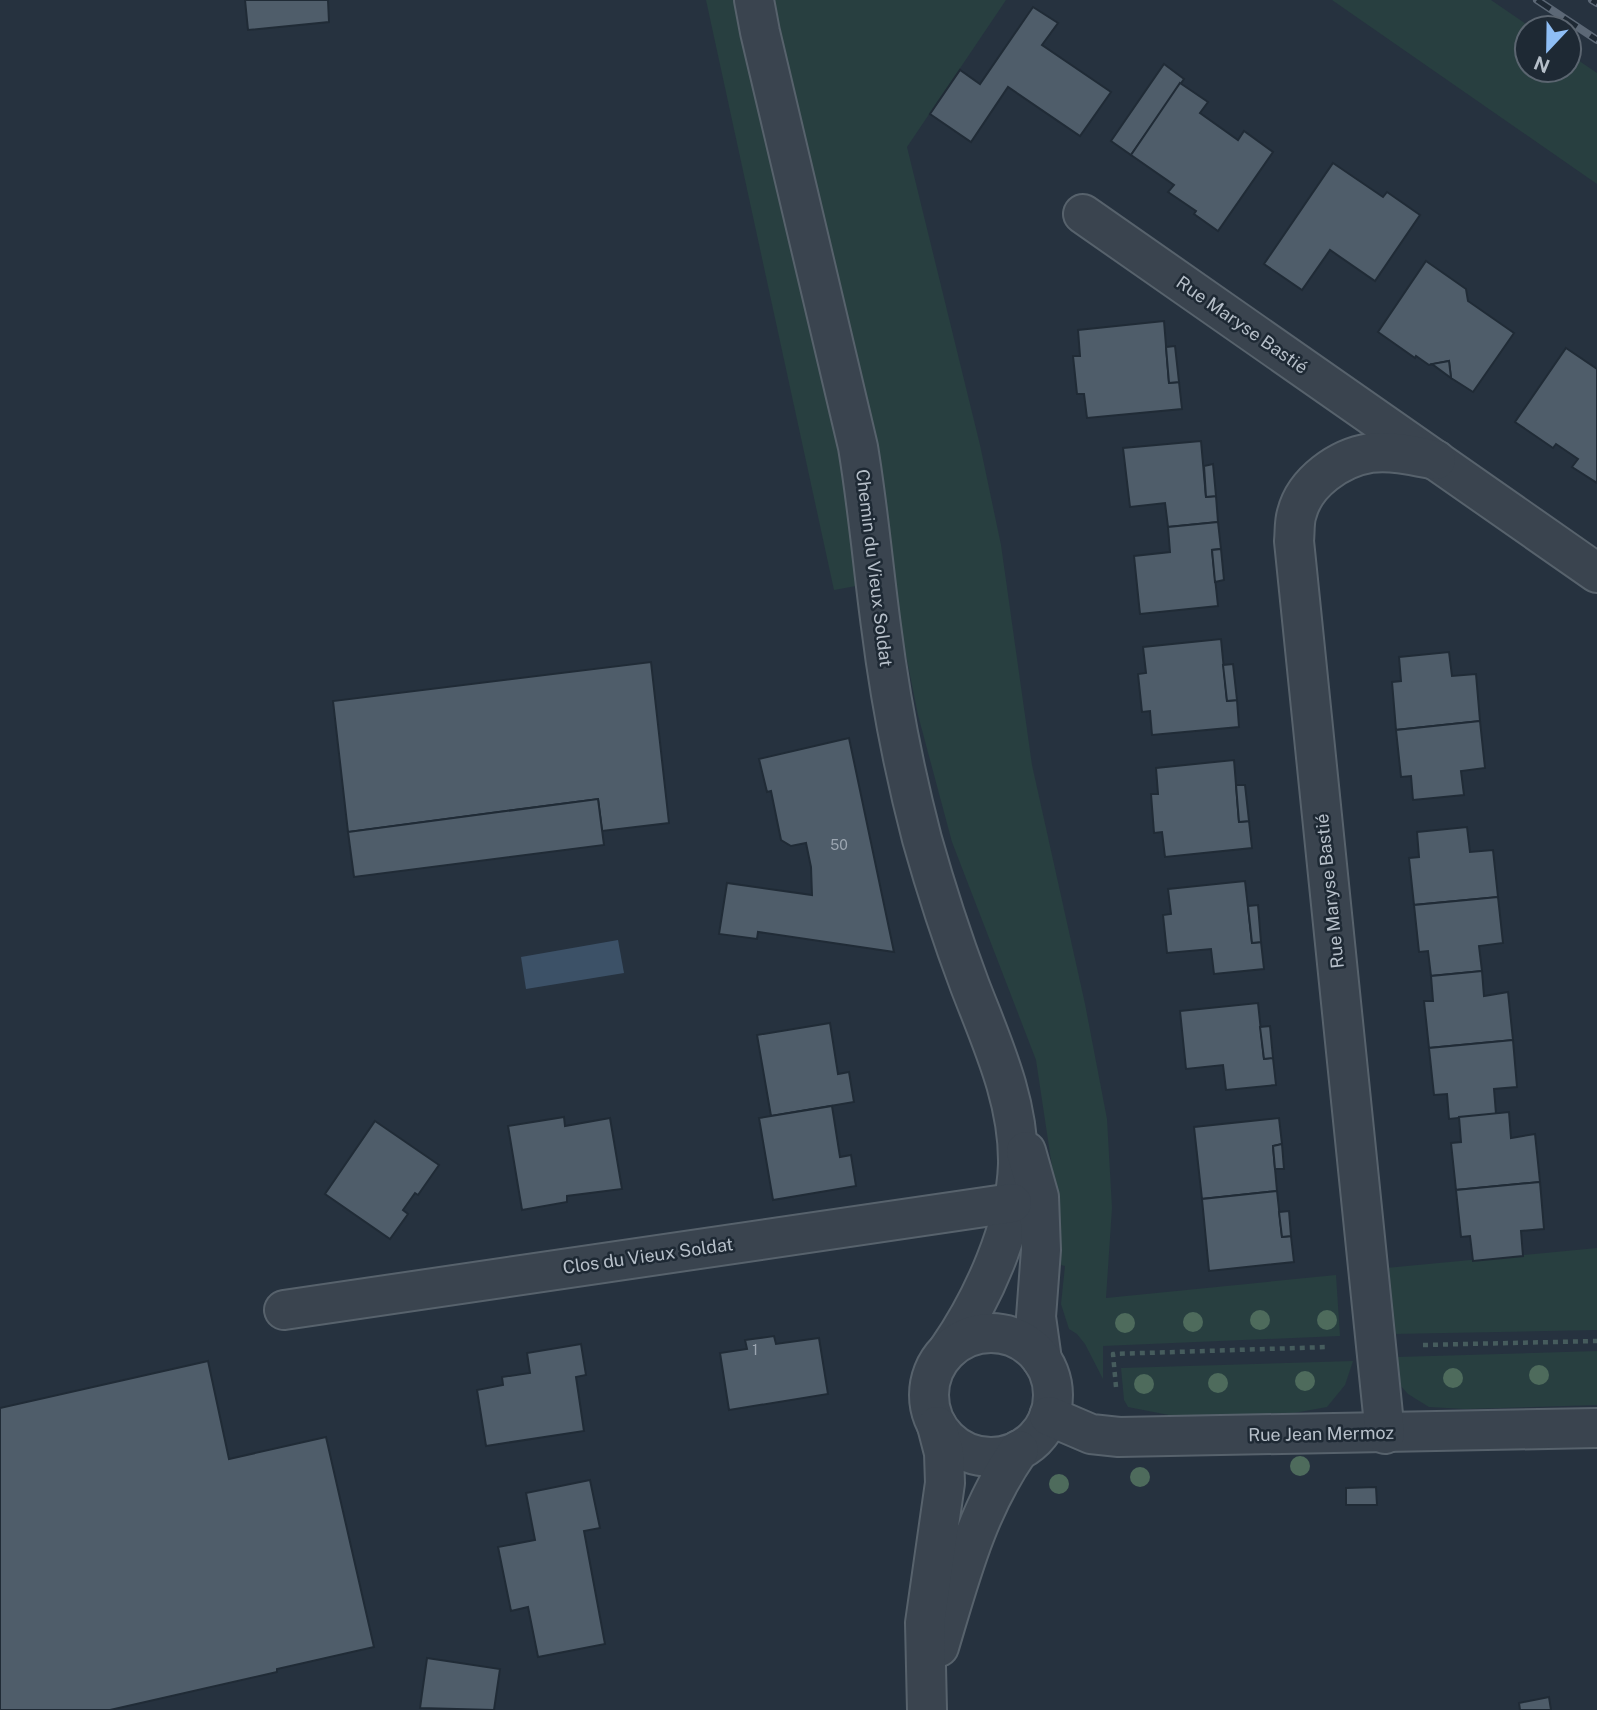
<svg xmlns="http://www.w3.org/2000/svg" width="1597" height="1710" font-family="'Public Sans',sans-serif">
<rect width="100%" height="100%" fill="#26323f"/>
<g fill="#283f40">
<polygon points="706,0 1006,0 907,147 980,445 1001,545 1032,765 1085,1004 1107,1119 1112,1208 1106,1298 1336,1275 1340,1336 1103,1346 1103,1379 1085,1344 1077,1334 1069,1329 1061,1304 1065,1266 1054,1263 1054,1180 1036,1060 952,842 918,715 897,610 895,579 834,590"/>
<polygon points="1332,0 1491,0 1532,28 1527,28 1527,70 1569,70 1569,54 1597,73 1597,184"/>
<polygon points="1597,1248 1597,1330 1392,1334 1386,1268"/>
<polygon points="1597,1351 1597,1405 1465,1409 1429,1407 1408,1394 1398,1383 1397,1357"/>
<polygon points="1353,1361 1345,1385 1327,1407 1283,1415 1179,1417 1128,1407 1124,1400 1121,1368"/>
</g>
<polygon fill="#3c5167" points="618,940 624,973 526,989 521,957"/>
<g fill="#4f5d6a" stroke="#202b36" stroke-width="2">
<polygon points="245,0 328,0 329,22 248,30"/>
<polygon points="1033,7 1058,23 1042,45 1111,92 1080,136 1008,87 971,142 930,114 960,70 980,84"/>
<polygon points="1164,64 1184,79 1131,155 1111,141"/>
<polygon points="1180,83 1208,102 1200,113 1238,140 1244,131 1273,152 1218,231 1194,214 1196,211 1168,192 1174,185 1131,155"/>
<polygon points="1333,163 1383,197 1387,192 1420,215 1375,281 1330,250 1302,290 1264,264"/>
<polygon points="1426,261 1466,289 1468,301 1514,333 1473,392 1451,378 1449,361 1429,365 1416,356 1415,358 1378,332"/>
<polygon points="1164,321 1169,383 1179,382 1182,409 1087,418 1084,394 1077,394 1073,356 1080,356 1078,330"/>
<polygon points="1175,346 1179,382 1169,383 1166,347"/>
<polygon points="1566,348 1597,369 1597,483 1572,467 1578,459 1556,444 1553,448 1515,422"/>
<polygon points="1449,361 1451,378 1432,364"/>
<polygon points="1201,441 1206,497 1216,496 1218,522 1168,527 1165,503 1130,507 1123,448"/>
<polygon points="1213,464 1216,496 1206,497 1204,466"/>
<polygon points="1218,522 1221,549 1212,550 1218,606 1140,614 1134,556 1170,552 1168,527"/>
<polygon points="1221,549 1224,580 1215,582 1212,550"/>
<polygon points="1221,639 1227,701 1237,700 1239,727 1152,735 1150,711 1142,712 1138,674 1146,673 1143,647"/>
<polygon points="1449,652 1452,676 1476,674 1480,721 1396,730 1392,682 1401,681 1399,657"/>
<polygon points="651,662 669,823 602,831 598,799 348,832 333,701"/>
<polygon points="1233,664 1237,700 1227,701 1223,665"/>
<polygon points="1480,721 1485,768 1461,771 1464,795 1413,800 1411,776 1401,777 1396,730"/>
<polygon points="849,738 894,952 758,932 757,939 719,934 727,883 812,895 811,867 806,843 791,846 781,840 771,791 767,792 759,759"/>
<polygon points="1234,760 1239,822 1249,821 1252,848 1165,857 1162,832 1154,833 1151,794 1158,794 1156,768"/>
<polygon points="1236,785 1245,785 1249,821 1239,822"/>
<polygon points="598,799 604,845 354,877 348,832"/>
<polygon points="1467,827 1470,852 1493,850 1498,897 1414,905 1409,858 1419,857 1417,832"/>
<polygon points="1245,881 1252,943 1261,942 1264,969 1214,974 1211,949 1167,953 1163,915 1171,914 1168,889"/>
<polygon points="1498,897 1503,943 1479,946 1482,971 1431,976 1428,951 1419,952 1414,905"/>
<polygon points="1258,905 1261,942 1252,943 1248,906"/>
<polygon points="1482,971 1484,996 1508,992 1513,1040 1429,1048 1424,1001 1433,1001 1431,976"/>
<polygon points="1258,1003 1264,1059 1273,1058 1276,1085 1226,1090 1223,1065 1186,1069 1180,1011"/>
<polygon points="830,1023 838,1074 849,1072 854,1102 771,1116 757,1035"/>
<polygon points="1270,1026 1273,1058 1264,1059 1260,1027"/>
<polygon points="1513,1040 1517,1087 1494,1089 1496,1114 1449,1119 1447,1094 1434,1095 1429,1048"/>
<polygon points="832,1106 840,1157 851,1155 856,1186 773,1200 759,1118"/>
<polygon points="1509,1112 1511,1138 1535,1134 1540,1182 1456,1190 1451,1143 1461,1142 1459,1117"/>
<polygon points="564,1117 565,1126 610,1118 622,1189 567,1196 567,1202 522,1210 508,1126"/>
<polygon points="1279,1118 1282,1144 1273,1146 1277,1191 1202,1199 1194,1127"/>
<polygon points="375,1121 439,1165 418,1195 415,1193 403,1210 408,1214 390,1239 325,1194"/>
<polygon points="1282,1144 1284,1169 1275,1169 1273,1146"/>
<polygon points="1540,1182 1544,1229 1521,1231 1523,1256 1473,1261 1470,1236 1461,1237 1456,1190"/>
<polygon points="1277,1191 1282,1237 1291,1236 1294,1262 1209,1271 1202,1199"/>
<polygon points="1289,1211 1291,1236 1282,1237 1279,1212"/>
<polygon points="774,1336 776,1344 819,1338 828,1394 729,1410 720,1353 747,1349 745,1340"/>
<polygon points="581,1344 586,1375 576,1377 584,1431 486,1446 477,1390 503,1385 502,1377 530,1373 527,1353"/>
<polygon points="208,1361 229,1459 326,1437 374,1647 277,1669 277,1672 110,1710 0,1710 0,1408"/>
<polygon points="590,1480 600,1528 584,1531 605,1644 538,1657 528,1607 511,1611 498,1547 535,1540 526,1493"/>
<polygon points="1376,1487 1377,1505 1346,1505 1346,1488"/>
<polygon points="427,1658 500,1669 494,1710 420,1708"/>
<polygon points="1549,1697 1551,1710 1520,1710 1519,1703"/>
</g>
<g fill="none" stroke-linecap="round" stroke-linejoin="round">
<defs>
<g id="minor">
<path d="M 754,0 L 760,32 L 858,447 C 868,507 873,566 881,626 C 890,698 904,770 922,839 C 936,889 952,938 970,986 C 992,1043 1019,1101 1018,1164 C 1016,1227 983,1299 948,1350"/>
<polyline points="1083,214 1597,573"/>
<polyline points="1026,1151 1039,1197 1041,1250 1036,1317 1042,1360"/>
<polyline points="284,1310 1012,1203"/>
<circle cx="991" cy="1395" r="62"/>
<polyline points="1049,1416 1091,1434 1119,1437 1597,1428"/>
<path d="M 1385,1434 L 1294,541 C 1295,532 1294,521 1297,513 C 1305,482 1339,458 1370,453 C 1392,450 1416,456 1436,460"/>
<path d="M 939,1647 C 960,1577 977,1510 1019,1450"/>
<polyline points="927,1710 925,1623 945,1483 944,1453 937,1426"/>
</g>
</defs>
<use href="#minor" stroke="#57626c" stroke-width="42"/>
<g stroke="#465c5d" stroke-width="4.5" stroke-dasharray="5 5" stroke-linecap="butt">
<polyline points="1423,1345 1597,1341"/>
<polyline points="1116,1387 1113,1354 1327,1347"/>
</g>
<use href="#minor" stroke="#3a444f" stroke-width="38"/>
<defs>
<g id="rail">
<polyline points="1537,0 1597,40"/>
<polyline points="1592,0 1597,3"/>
</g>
</defs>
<use href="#rail" stroke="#5c6876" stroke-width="8"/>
<use href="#rail" stroke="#1e2934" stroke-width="5" stroke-dasharray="16" stroke-linecap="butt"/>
</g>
<g fill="#4e6b5c">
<circle cx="1260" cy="1320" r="10"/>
<circle cx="1327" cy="1320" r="10"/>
<circle cx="1193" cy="1322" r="10"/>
<circle cx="1125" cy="1323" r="10"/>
<circle cx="1539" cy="1375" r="10"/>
<circle cx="1453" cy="1378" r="10"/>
<circle cx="1305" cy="1381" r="10"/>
<circle cx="1218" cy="1383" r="10"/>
<circle cx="1144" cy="1384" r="10"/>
<circle cx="1300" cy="1466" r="10"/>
<circle cx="1140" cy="1477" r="10"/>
<circle cx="1059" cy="1484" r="10"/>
</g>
<g text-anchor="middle" stroke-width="5" stroke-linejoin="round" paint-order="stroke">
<g font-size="14" fill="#9ca6b1">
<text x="839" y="850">50</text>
<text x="755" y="1355">1</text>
</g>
<g font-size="18" fill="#b6bfc9" stroke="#1e2934">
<text transform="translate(1242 325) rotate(35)" y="6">Rue Maryse Bastié</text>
<text transform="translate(874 568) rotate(83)" y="6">Chemin du Vieux Soldat</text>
<text transform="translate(1330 891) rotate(-96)" y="6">Rue Maryse Bastié</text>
<text transform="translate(648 1256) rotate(-8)" y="6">Clos du Vieux Soldat</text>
<text transform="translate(1321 1434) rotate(-1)" y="6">Rue Jean Mermoz</text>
</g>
</g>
<g transform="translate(1548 49) rotate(202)"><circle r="33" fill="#1e2934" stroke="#5b6570" stroke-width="2"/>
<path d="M0-5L12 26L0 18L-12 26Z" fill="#8fbef5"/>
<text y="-10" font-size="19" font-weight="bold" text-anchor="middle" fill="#b6bfc9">N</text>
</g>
</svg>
